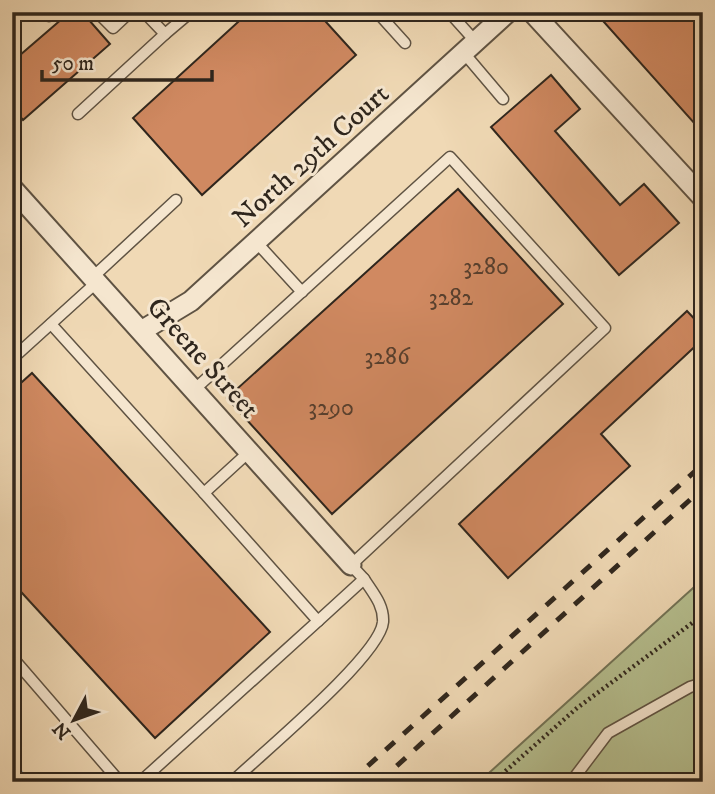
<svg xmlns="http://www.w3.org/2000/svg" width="715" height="794" font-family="'IM FELL DW Pica',serif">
<rect width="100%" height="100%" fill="#f0d9b5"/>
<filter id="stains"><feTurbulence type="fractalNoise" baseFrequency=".00286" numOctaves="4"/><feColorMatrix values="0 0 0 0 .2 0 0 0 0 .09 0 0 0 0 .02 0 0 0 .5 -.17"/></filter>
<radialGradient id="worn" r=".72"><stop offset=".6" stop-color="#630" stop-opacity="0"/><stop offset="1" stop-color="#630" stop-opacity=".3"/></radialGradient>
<polygon fill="#b6c090" stroke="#727356" stroke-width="2" points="703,579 703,782 479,782"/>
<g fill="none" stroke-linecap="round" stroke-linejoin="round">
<polyline stroke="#a0b7ba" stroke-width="24" points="12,777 16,782"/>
</g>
<g fill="#d08961" stroke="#2f261d" stroke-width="2">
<polygon points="70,12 82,12 110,44 23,120 12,107 12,62"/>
<polygon points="249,12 317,12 356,55 202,195 133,118"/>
<polygon points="595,12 703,12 703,133"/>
<polygon points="551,75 580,109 555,131 620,205 644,184 679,223 619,275 491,127"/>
<polygon points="458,189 563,304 332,514 227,398"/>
<polygon points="687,311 703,328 703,339 601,434 630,466 508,578 459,524"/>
<polygon points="32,373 270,632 155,738 12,582 12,391"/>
</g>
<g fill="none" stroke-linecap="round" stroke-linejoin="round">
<defs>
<g id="lane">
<polyline points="45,12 49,16 53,12"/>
<polyline points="97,12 113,28 130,12"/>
<polyline points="144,12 165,34 191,12"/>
<polyline points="377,12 405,43"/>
<polyline points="449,12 476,42"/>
<polyline points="464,53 503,99"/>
<polyline points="78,114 165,34"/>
<polyline points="257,243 302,292"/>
<polyline points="94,276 176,200"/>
<polyline points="51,324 204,493"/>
<polyline points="12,359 97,282"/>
<polyline points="195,389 450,157 605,328 351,565 364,579 318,621"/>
<polyline points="12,657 120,782"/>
<polyline points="140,782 318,621 204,493 250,451"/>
<path d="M 232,782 C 261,754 380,656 383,622 C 384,605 373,593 364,579"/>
<polyline points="571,782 608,733 690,687 703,683"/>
</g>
<g id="street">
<polyline points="532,12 703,198"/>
<polyline points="12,188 351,565"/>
<polyline points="143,330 191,301 508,12"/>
</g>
</defs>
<use href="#lane" stroke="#5f5343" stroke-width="13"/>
<use href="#street" stroke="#5f5343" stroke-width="23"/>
<polyline stroke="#2f261d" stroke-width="4.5" stroke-dasharray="2 3.5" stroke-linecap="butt" points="493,782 577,708 703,615"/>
<use href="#lane" stroke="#f5e6cf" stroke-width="10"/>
<use href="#street" stroke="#f5e6cf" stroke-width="19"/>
<g stroke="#2f261d" stroke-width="5" stroke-dasharray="12 12" stroke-linecap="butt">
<polyline points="350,782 703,464"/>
<polyline points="379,782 703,488"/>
</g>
</g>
<g text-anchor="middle" stroke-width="6" stroke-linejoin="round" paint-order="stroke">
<g font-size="24" fill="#573f2e">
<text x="486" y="274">3280</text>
<text x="451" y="305">3282</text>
<text x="387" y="364">3286</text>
<text x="331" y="415">3290</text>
</g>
<g font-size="28" fill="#2f261d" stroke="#f5e6cf">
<text transform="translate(310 155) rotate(-42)" y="10">North 29th Court</text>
<text transform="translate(204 357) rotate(48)" y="10">Greene Street</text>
</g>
</g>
<rect width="715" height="794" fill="none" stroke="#f0d9b5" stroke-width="42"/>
<rect x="14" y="14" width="687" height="766" fill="none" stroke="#2f261d" stroke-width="3.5"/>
<rect x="21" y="21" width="673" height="752" fill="none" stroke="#2f261d" stroke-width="2"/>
<g transform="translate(74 720) rotate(229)" stroke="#f5e6cf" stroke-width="5" paint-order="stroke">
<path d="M0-5L12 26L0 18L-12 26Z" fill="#2f261d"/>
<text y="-10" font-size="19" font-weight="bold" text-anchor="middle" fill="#2f261d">N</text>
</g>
<path d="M42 70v10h170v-10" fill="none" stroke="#2f261d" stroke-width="3.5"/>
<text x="52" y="70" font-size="21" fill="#2f261d" stroke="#f5e6cf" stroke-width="5" paint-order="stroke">50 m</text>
<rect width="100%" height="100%" filter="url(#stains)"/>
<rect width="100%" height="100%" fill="url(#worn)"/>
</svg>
